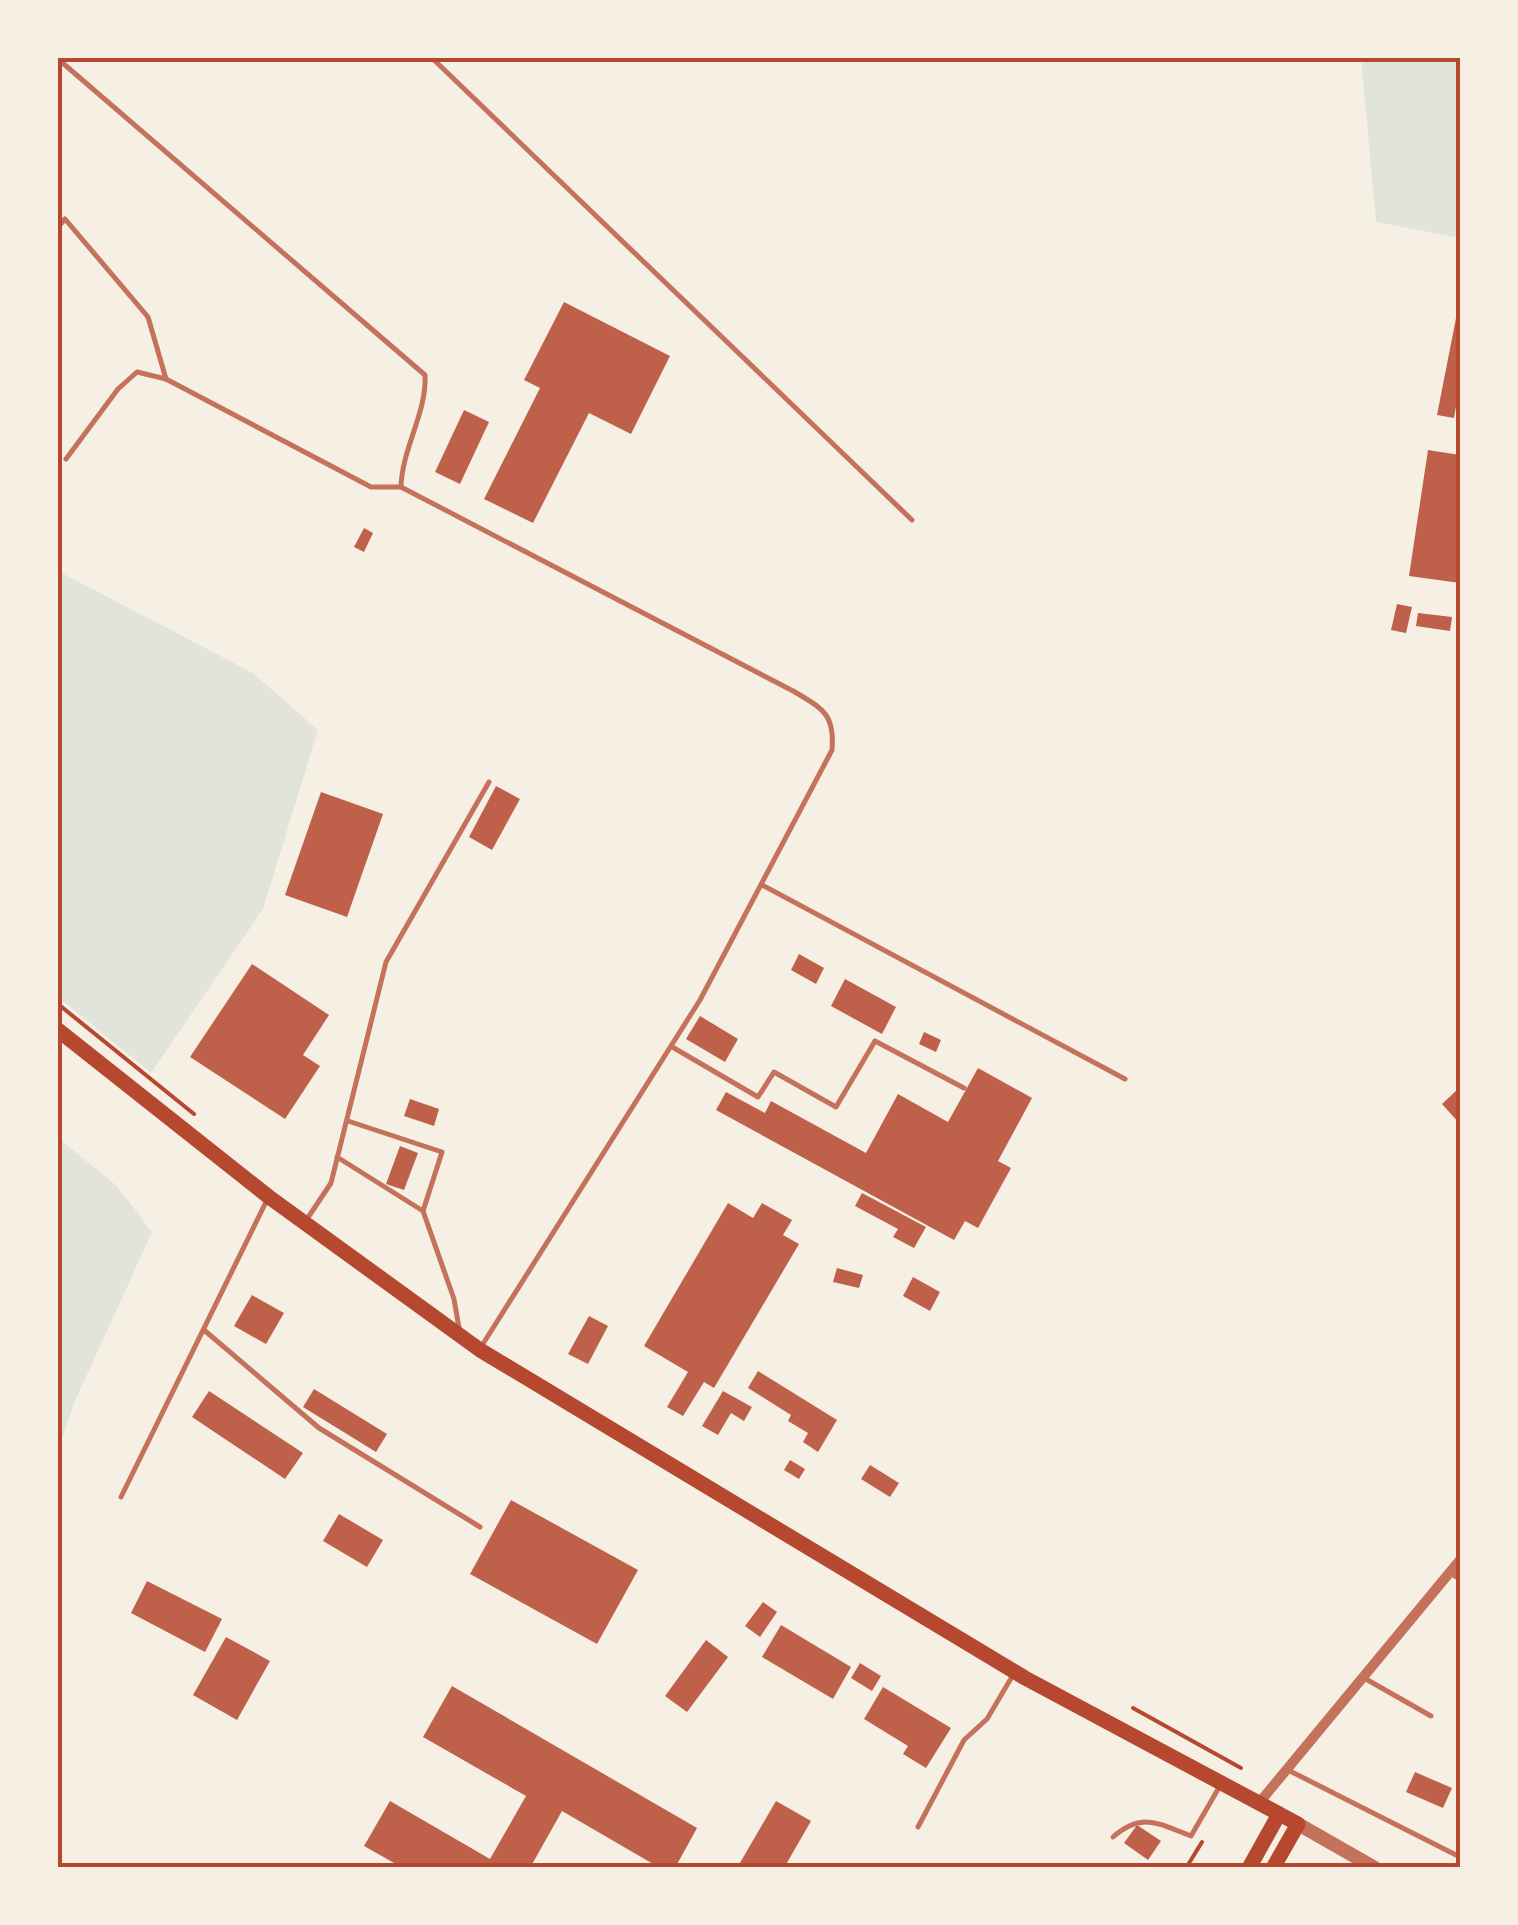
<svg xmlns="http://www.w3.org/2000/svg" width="1518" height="1925" font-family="'DejaVu Sans',sans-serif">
<rect width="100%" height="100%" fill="#f6efe4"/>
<g fill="#e2e4dc">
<polygon points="1361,58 1460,58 1460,238 1376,222"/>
<polygon points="58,571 253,673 318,730 263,909 151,1073 58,997"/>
<polygon points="58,1138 117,1186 152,1232 74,1403 58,1451"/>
</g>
<g fill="#bf614a">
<polygon points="564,302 670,356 631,434 589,413 533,523 484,499 540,388 524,380"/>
<polygon points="1457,313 1460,314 1460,384 1454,418 1437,415"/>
<polygon points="464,410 489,422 460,484 435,472"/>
<polygon points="1428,450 1460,455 1460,583 1409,576"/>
<polygon points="364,528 373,533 364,552 354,547"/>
<polygon points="1397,604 1412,607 1406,633 1391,630"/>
<polygon points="1418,613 1452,617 1450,631 1416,626"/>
<polygon points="496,786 520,799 492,850 469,837"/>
<polygon points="321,792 383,814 347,917 285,895"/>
<polygon points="799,954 824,968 816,984 791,970"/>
<polygon points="252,964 329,1015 303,1055 320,1066 285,1119 190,1057"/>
<polygon points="845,979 896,1007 882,1034 831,1006"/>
<polygon points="700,1016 738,1039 725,1062 686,1039"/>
<polygon points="924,1032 941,1040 936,1052 919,1044"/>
<polygon points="978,1068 1032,1098 998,1161 1011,1168 978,1228 965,1221 954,1240 716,1110 726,1092 765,1113 771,1101 866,1153 898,1094 948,1122"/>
<polygon points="1458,1089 1460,1092 1460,1124 1442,1104"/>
<polygon points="410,1099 439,1109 434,1126 404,1116"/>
<polygon points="400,1146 418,1153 404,1190 386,1184"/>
<polygon points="862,1193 926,1227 914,1248 893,1237 898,1229 855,1206"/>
<polygon points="728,1203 753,1218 762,1203 792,1220 783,1235 799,1244 714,1388 704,1382 683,1416 667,1407 688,1372 644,1346"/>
<polygon points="837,1268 863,1275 859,1288 833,1282"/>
<polygon points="913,1277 940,1292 930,1311 903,1296"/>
<polygon points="252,1295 284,1313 266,1344 234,1326"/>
<polygon points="589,1316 608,1326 588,1364 568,1354"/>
<polygon points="758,1371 837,1420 818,1452 803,1442 808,1433 788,1421 791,1415 748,1388"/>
<polygon points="314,1389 387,1434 376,1452 303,1407"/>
<polygon points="209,1391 303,1453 285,1479 192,1417"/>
<polygon points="723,1391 752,1407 744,1421 731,1413 718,1435 702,1426"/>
<polygon points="790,1460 805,1469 799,1479 784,1470"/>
<polygon points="870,1465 899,1483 890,1497 861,1479"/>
<polygon points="511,1500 638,1570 597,1644 470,1574"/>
<polygon points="339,1514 383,1540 367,1567 323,1541"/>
<polygon points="147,1581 222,1619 205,1652 131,1613"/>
<polygon points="763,1602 777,1612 760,1637 745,1626"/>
<polygon points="781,1625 851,1667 833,1699 762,1657"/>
<polygon points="226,1637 270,1661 237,1720 193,1695"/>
<polygon points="706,1640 728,1657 687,1712 665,1696"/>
<polygon points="860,1663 881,1676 872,1691 851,1678"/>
<polygon points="452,1686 697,1828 675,1868 660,1868 562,1811 530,1868 403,1868 364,1846 390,1801 490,1859 526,1796 423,1737"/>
<polygon points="883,1687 951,1728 926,1768 903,1754 908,1746 864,1719"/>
<polygon points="1415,1772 1452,1788 1443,1808 1406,1792"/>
<polygon points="776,1801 811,1821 784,1868 737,1868"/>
<polygon points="1137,1825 1161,1841 1148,1860 1124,1843"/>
</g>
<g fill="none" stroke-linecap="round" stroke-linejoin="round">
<g stroke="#b5482f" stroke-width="4">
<polyline points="58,1004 194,1114"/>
<polyline points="1133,1708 1241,1768"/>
<polyline points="1186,1868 1202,1842"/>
</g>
<g stroke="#c5725c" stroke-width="5">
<polyline points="432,58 912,520"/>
<path d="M 58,59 L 425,375 C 427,413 402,448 401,487 L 795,692 C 823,709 835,714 832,750 L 700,1000 L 481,1347"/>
<polyline points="58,227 65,219 148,317 166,379"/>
<polyline points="66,459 118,389 137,372 166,379 371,487 401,487"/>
<polyline points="762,885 1125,1079"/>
<polyline points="674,1048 758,1097 774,1072 836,1107 875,1041 964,1088"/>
<polyline points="348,1121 442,1152 423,1211 454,1299 459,1328"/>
<polyline points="337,1157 423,1211"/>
<polyline points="305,1222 331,1183 386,962 489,782"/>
<polyline points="204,1330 319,1428 480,1527"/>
<polyline points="121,1497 267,1200"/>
<polyline points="1450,1573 1460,1579"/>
<polyline points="1364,1678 1431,1716"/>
<polyline points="1288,1770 1460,1857"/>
<polyline points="918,1827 964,1740 987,1719 1013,1675"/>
<path d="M 1113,1837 C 1142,1811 1159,1824 1191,1836 L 1221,1784"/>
</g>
<polyline stroke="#c5725c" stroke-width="10" points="1259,1803 1460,1560"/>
<polyline stroke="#c5725c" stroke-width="14" points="1298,1824 1375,1868"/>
<g stroke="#b5482f" stroke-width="15">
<polyline points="58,1030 269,1197 480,1350 1025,1678 1298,1824 1273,1868"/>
<polyline points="1249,1868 1279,1814"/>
</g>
</g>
<rect width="1518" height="1925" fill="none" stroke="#f6efe4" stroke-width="120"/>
<rect x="60" y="60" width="1398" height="1805" fill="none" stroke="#b5482f" stroke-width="4"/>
</svg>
